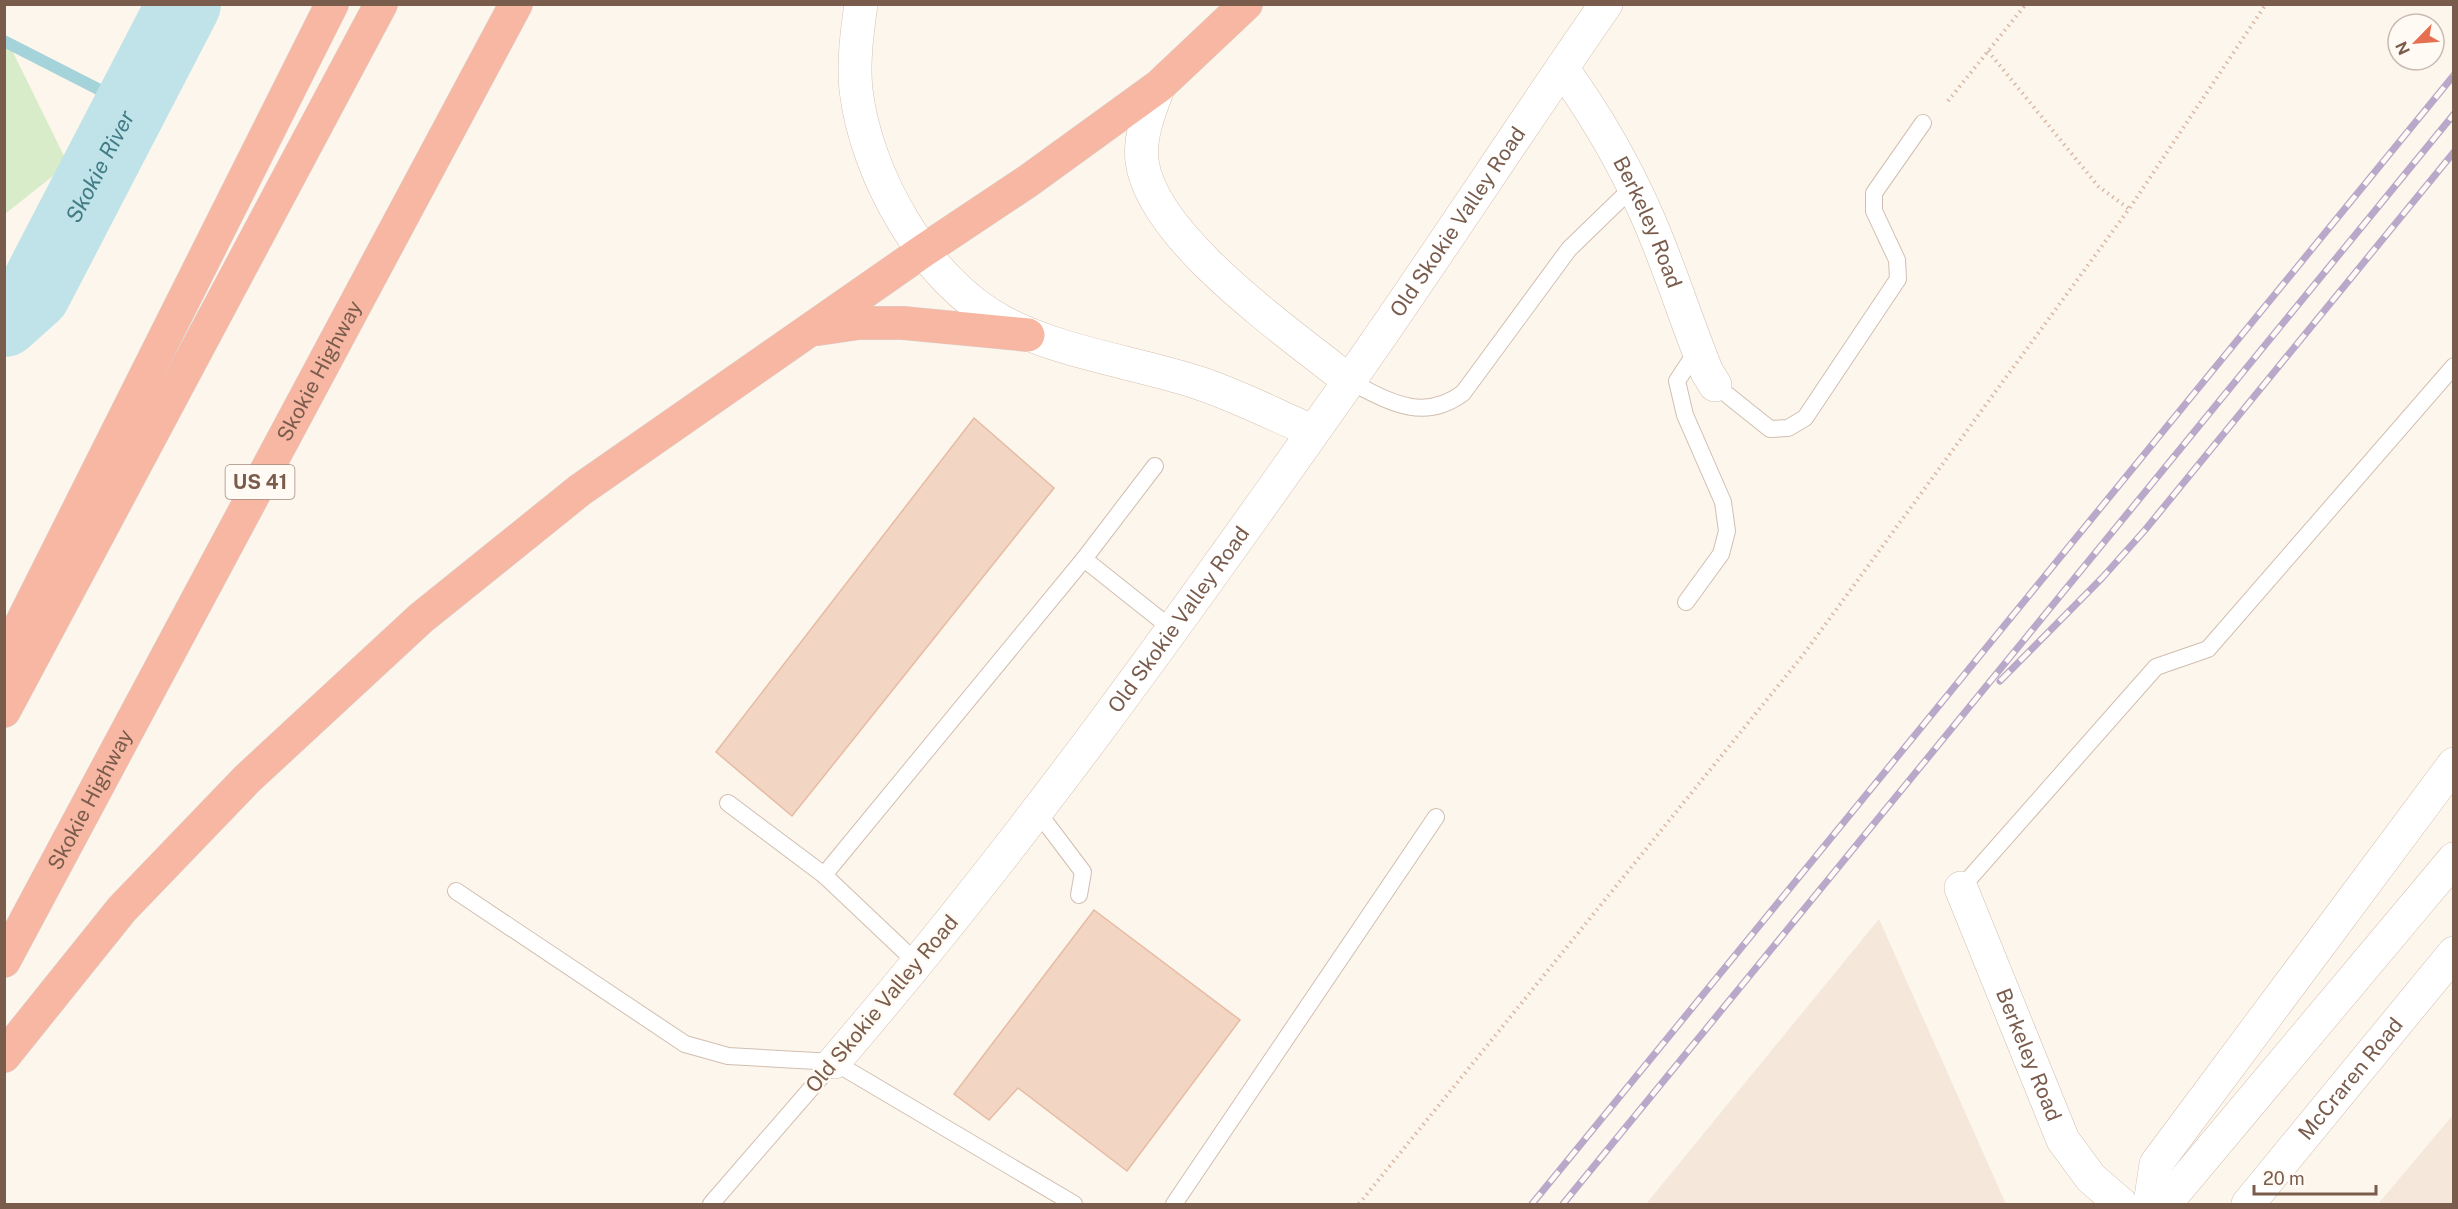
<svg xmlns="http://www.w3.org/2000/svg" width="2458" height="1209" font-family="'Public Sans',sans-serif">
<rect width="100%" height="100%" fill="#fdf6ec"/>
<g fill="#f5e8da">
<polygon points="1879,919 2006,1204 1646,1204"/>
<polygon points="2453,1115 2453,1204 2378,1204"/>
</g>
<polygon fill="#d8ecc9" points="4,34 68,164 5,214 4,214"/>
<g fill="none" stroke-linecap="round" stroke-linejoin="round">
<polyline stroke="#a5d3da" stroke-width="12" points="4,41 100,90 136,97"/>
<path stroke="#bfe3e8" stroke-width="74" id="s1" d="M 4,320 L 34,293 L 184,4"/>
</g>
<g fill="#f3d5c3" stroke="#e6bba3" stroke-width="1.5">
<polygon points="974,418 1054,488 792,816 716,752"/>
<polygon points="1094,910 1240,1020 1127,1171 1018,1088 989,1120 954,1094"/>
</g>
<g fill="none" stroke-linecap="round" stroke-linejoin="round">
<defs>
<g id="lane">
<path d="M 1349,381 C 1388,401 1423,423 1463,393 L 1569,249 L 1633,187"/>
<polyline points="1715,385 1770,429 1788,428 1805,418 1898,279 1897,260 1874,211 1874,193 1923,123"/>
<polyline points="1084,559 1155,466"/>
<polyline points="1686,602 1721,554 1727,531 1723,502 1685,415 1677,381 1698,349"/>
<polyline points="728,803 824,875"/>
<polyline points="1037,811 1083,872 1079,895"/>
<polyline points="1961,888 2156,667 2208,649 2454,366"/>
<polyline points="456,891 685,1044 728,1056 834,1062 1074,1204"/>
<polyline points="918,964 824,875 1084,559 1172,629"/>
<polyline points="711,1204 834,1062"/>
<polyline points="1174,1204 1436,817"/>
</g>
<g id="street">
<path id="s2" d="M 1562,68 C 1596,115 1625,165 1648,218 C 1670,268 1686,321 1707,372 L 1715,385"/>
<path id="s3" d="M 1961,888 L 2063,1140 L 2091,1178 L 2121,1204"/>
<path id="s4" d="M 2248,1204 L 2454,953"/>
</g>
<g id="secondary">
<path d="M 861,4 C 857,33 853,62 856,90 C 866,175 925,280 1001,321 C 1059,353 1136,362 1199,383 C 1238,396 1275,415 1312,431"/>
<path d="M 1159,86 C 1150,109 1139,136 1142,161 C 1152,239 1290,333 1349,381"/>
<path id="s5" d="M 834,1062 C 1020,846 1186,613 1350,380 C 1437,256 1519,129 1606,4"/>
<polyline points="2150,1204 2156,1164 2454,764"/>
<polyline points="2165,1204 2454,859"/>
</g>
<g id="highway">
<polyline points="818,329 859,323 903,323 1028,335"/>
<polyline points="4,658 332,4"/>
<polyline points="4,711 381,4"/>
<path id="s6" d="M 4,961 L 516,4"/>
<polyline points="4,1056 122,909 247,779 421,618 580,490 923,251 1028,181 1159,86 1246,4"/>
</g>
</defs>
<use href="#lane" stroke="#d1beb0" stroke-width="18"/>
<use href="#street" stroke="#d1beb0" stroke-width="34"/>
<use href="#secondary" stroke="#d6c0b0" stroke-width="34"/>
<use href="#highway" stroke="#dad1cd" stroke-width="34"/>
<g stroke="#d9b8a5" stroke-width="4" stroke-dasharray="1.5 4.5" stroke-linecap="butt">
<polyline points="1988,51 2098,186 2129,209"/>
<polyline points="1948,101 2026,4"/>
<polyline points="1359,1204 1803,655 2129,209 2266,4"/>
</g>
<use href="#lane" stroke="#fff" stroke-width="16"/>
<use href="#street" stroke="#fff" stroke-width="33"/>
<use href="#secondary" stroke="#fff" stroke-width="33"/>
<use href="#highway" stroke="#f7b7a3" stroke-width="33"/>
<defs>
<g id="rail">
<polyline points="2000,681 2102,578 2145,530 2454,152"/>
<polyline points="1532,1204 2454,75"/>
<polyline points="1563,1204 2454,114"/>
</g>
</defs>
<use href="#rail" stroke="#b9a8c9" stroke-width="7"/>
<use href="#rail" stroke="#fffaf3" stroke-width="4.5" stroke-dasharray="14" stroke-linecap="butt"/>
</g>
<g text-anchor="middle" stroke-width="5" stroke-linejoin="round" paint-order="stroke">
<rect fill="#fffaf3" stroke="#a28b7f" stroke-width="1.5" x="225.5" y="465" width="69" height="34" rx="4.5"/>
<g font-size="20" font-weight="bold" fill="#7a5c4d">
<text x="260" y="489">US 41</text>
</g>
<g font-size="21" fill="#7a5c4d" stroke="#fffaf3">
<text dy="7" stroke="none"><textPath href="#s5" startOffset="1047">Old Skokie Valley Road</textPath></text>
<text dy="7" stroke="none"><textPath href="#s2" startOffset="177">Berkeley Road</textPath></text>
<text dy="7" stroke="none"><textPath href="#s6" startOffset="669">Skokie Highway</textPath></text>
<text dy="7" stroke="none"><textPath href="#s5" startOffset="561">Old Skokie Valley Road</textPath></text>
<text dy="7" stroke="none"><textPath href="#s6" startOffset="183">Skokie Highway</textPath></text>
<text transform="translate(882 1004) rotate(-50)" y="7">Old Skokie Valley Road</text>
<text dy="7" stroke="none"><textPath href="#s3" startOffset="180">Berkeley Road</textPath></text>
<text dy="7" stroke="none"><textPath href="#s4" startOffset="162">McCraren Road</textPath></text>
</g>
<g font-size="22" font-style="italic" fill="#437c86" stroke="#fffaf3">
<text dy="8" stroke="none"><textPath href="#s1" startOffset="183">Skokie River</textPath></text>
</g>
</g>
<rect width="2458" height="1209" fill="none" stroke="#7a5c4d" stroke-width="12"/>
<g transform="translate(2416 42) rotate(245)"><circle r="28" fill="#fffaf3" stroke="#cabbb1" stroke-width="1.5"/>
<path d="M0-4.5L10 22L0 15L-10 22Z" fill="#e76f51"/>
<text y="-9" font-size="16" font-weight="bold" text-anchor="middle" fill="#7a5c4d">N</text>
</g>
<path d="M2254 1185v9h122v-9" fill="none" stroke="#7a5c4d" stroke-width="3"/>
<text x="2263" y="1185" font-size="18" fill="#7a5c4d" stroke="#fffaf3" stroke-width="4.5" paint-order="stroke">20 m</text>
</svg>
